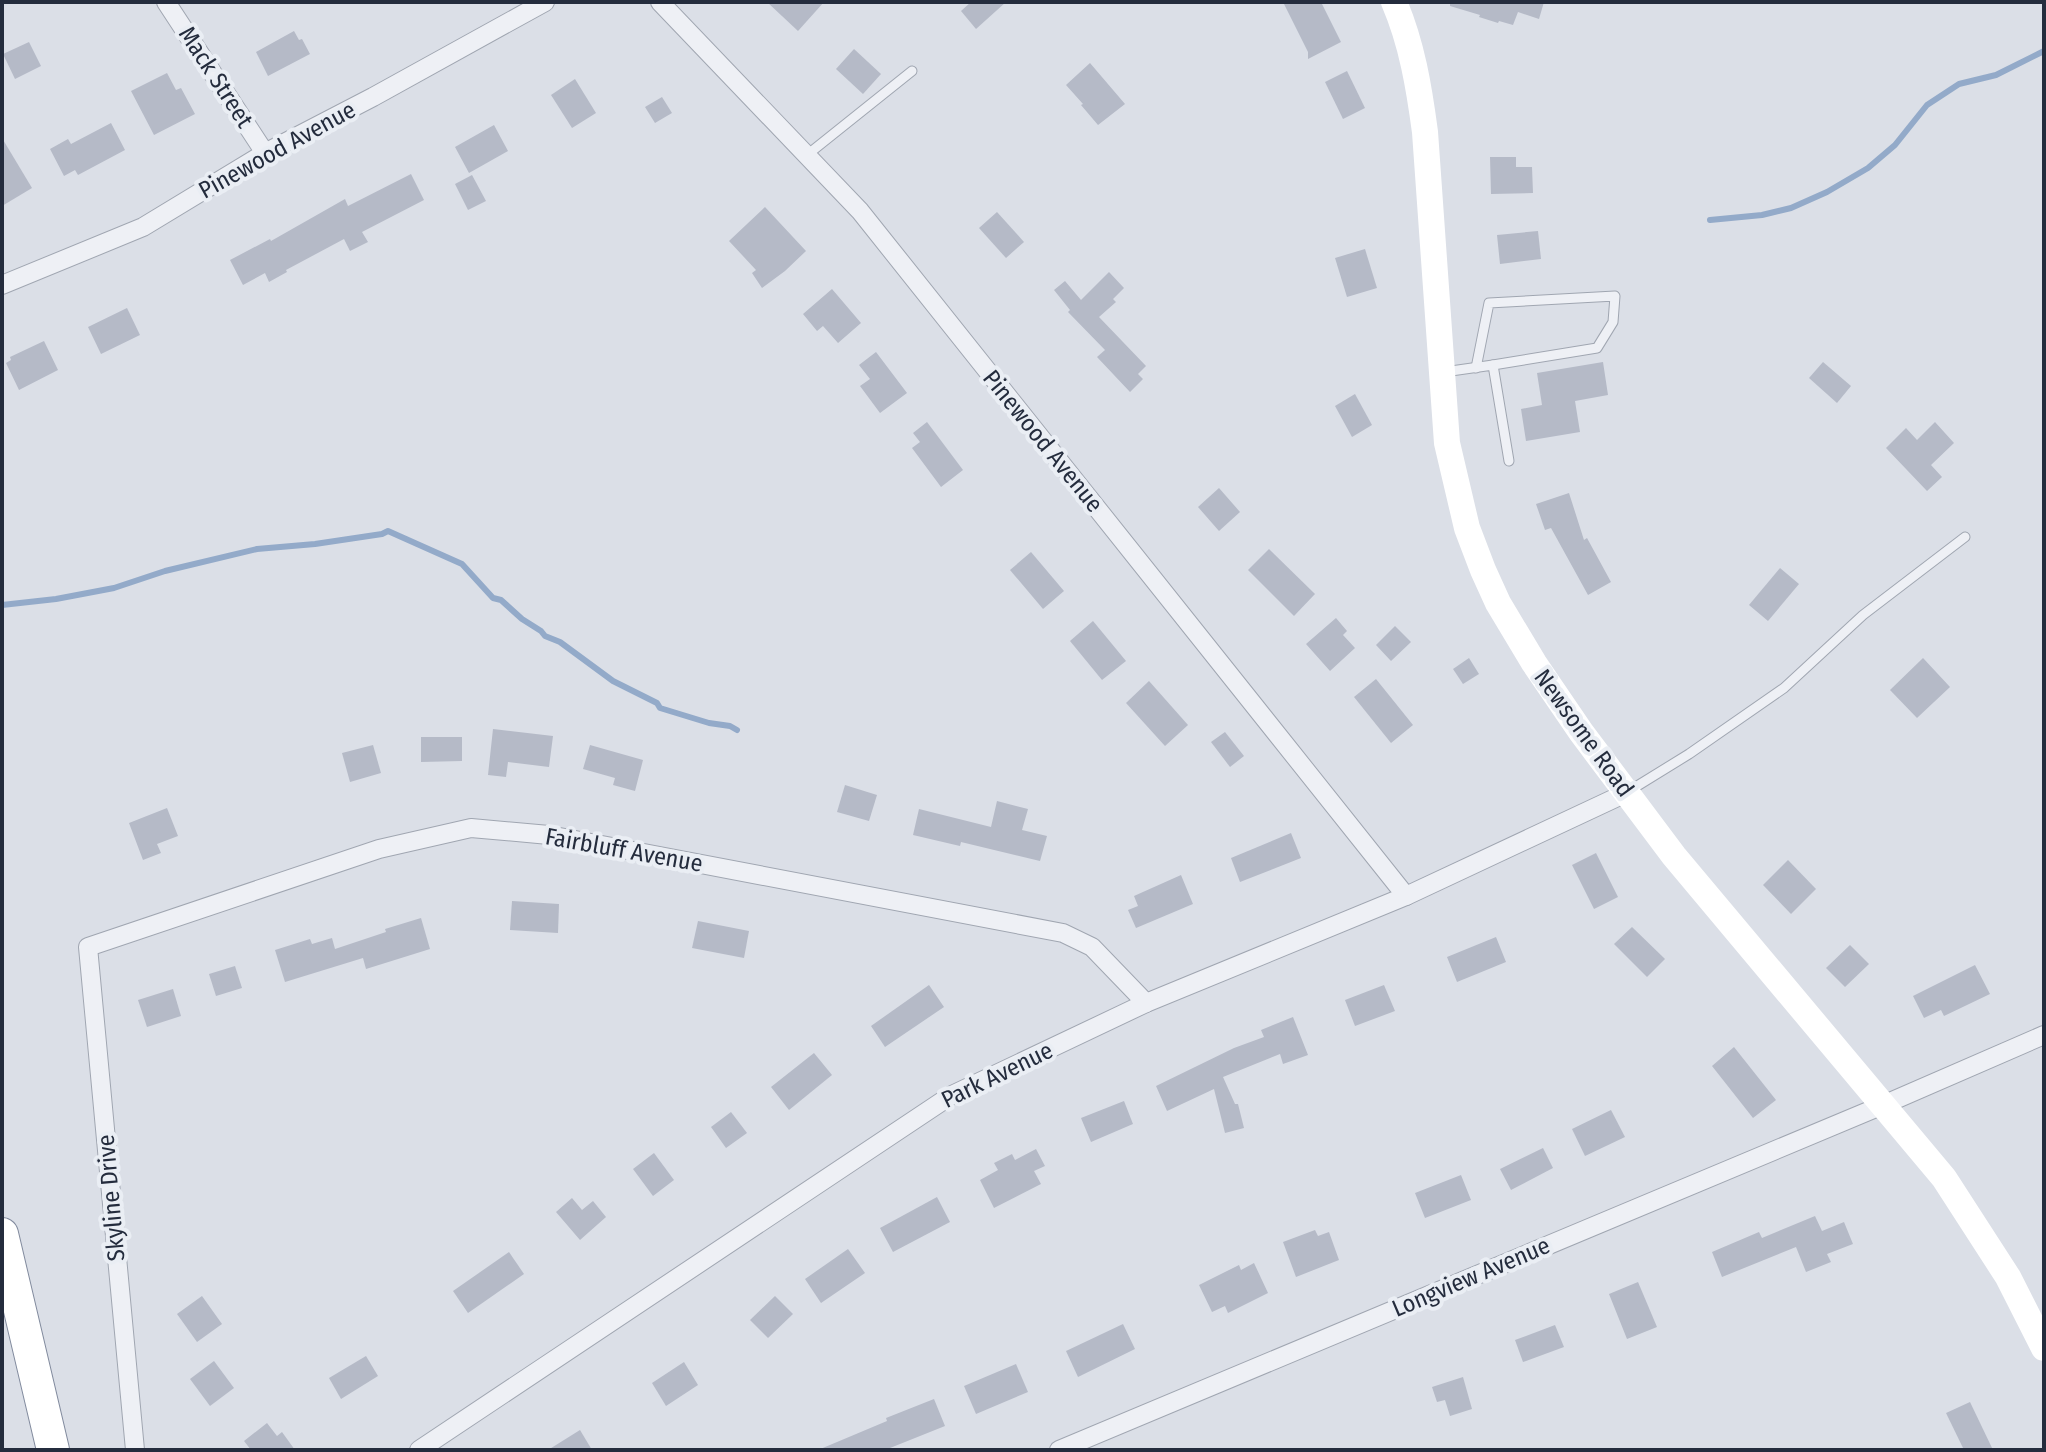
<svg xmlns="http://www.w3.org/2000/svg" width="2046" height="1452" font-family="'Fira Sans Condensed',sans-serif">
<rect width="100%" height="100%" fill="#dbdfe7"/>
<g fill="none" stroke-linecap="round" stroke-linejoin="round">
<g stroke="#93aac9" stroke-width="6">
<polyline points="1710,220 1762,215 1791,208 1827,192 1868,168 1895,145 1927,105 1959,84 1996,75 2044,51"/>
<polyline points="2,605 56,599 114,588 165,571 257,549 315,544 382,534 388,531 462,564 493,598 501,600 522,619 541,631 545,636 560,642 613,681 657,703 660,708 709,723 730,726 737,730"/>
</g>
</g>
<g fill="#b5bac7">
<polygon points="767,2 824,2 798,31"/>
<polygon points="971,2 1006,2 976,29 961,11"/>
<polygon points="1283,2 1321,2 1341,42 1308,59 1308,52"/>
<polygon points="1450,2 1544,2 1539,19 1518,12 1513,25 1499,21 1498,23 1479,17 1480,15 1450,6"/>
<polygon points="294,31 299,40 302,39 310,54 268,76 256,52"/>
<polygon points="29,42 41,66 15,79 3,54"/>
<polygon points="854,49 881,74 863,94 836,69"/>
<polygon points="1090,63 1125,104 1098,125 1081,105 1083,104 1066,85"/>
<polygon points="1347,71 1365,108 1343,119 1325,82"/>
<polygon points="167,73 176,90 181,88 195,114 154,135 131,91"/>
<polygon points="575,79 596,113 572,128 551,95"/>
<polygon points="662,97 672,113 655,123 645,107"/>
<polygon points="111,123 125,150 78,175 75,170 64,176 50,149 68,139 71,144"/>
<polygon points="494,125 508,151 469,173 455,147"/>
<polygon points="2,138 32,188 2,206"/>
<polygon points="1490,157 1516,157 1516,167 1532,167 1533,193 1491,194"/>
<polygon points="411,174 424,200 362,232 368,242 350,251 344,239 286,270 287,272 269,282 265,273 243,285 230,260 270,239 271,241 345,199 348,206"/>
<polygon points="472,175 486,201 468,210 455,184"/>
<polygon points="765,207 806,251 785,271 762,288 752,273 756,270 729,241"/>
<polygon points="997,212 1024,242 1006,258 979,228"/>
<polygon points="1538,231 1541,259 1500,264 1497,235"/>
<polygon points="1365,249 1377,288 1347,297 1335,258"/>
<polygon points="1109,272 1124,288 1113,299 1116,302 1099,317 1146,366 1138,374 1143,379 1130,392 1097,357 1105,350 1068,312 1070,310 1054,290 1065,281 1081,300"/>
<polygon points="832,289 861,323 838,343 823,326 817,331 803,314"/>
<polygon points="127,308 140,335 101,354 88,327"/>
<polygon points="44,341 58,370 19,390 6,363 11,360 10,357"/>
<polygon points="876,352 907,393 880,413 860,386 870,379 859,365"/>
<polygon points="1603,362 1608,395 1575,401 1580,432 1526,441 1521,409 1542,405 1537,373"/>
<polygon points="1823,362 1851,386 1837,403 1809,378"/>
<polygon points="1355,394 1372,425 1352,437 1335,406"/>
<polygon points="927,422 963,470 941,487 912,448 920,442 913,433"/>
<polygon points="1935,422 1954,443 1931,465 1942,477 1927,491 1886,448 1906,428 1917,440"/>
<polygon points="1219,488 1240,512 1219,531 1198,507"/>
<polygon points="1569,493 1584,540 1587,538 1611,582 1588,595 1551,528 1545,530 1536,504"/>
<polygon points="1269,549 1315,594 1294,616 1248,570"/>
<polygon points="1031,552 1064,591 1043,609 1010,570"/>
<polygon points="1780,568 1799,584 1768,621 1749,605"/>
<polygon points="1336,618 1347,631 1343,635 1355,648 1330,671 1306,644"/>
<polygon points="1093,621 1126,661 1102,680 1070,641"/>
<polygon points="1395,626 1411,642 1391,661 1376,645"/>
<polygon points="1469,658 1479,674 1463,684 1453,669"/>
<polygon points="1923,658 1950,687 1917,718 1890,690"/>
<polygon points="1376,679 1413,725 1391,743 1354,697"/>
<polygon points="1149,681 1188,725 1165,746 1126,703"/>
<polygon points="493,729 553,736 549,767 508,762 506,777 488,775"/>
<polygon points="1225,732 1244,756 1230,767 1211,742"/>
<polygon points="421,737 462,737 462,761 421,762"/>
<polygon points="373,745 381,773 350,782 342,753"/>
<polygon points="590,745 643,760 635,791 613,785 615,778 583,769"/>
<polygon points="845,785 877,795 869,821 837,812"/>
<polygon points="997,801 1028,809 1022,830 1047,836 1040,861 961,842 960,846 913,835 919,809 991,827"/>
<polygon points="167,808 178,836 157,844 161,853 143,860 129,823"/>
<polygon points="1291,833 1301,858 1240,882 1231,858"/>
<polygon points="1596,853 1618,897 1594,909 1572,865"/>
<polygon points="1788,860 1816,889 1791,914 1763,885"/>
<polygon points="1181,875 1193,904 1136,928 1128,910 1138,906 1134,896"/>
<polygon points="512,901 559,904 558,933 510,930"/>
<polygon points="421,918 430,949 366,969 363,958 285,982 275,950 310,939 312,944 332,938 335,949 386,932 385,929"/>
<polygon points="698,921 749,931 744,958 692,948"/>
<polygon points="1632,927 1665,959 1647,977 1614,944"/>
<polygon points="1496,937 1506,962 1457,982 1447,957"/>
<polygon points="1850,945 1869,964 1845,987 1826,968"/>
<polygon points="1975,965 1990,994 1944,1016 1941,1010 1924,1018 1913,996"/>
<polygon points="235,966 242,988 216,996 209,974"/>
<polygon points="929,985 944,1007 885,1047 871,1026"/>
<polygon points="1384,985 1395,1011 1355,1026 1345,1000"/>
<polygon points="173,989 181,1016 147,1027 138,1000"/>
<polygon points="1293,1017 1308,1055 1283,1064 1280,1054 1223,1077 1235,1104 1238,1104 1244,1128 1225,1133 1214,1089 1167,1111 1156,1086 1234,1048 1264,1037 1261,1030"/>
<polygon points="1734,1047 1776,1100 1753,1118 1712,1066"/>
<polygon points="814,1053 832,1075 789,1110 771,1087"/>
<polygon points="1124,1101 1133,1124 1091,1142 1081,1118"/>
<polygon points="1611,1110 1625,1137 1585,1156 1572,1129"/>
<polygon points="731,1112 747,1133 726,1148 711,1127"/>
<polygon points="1543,1148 1553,1168 1511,1190 1500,1169"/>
<polygon points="1036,1149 1045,1166 1034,1171 1041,1184 994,1208 980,1180 998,1170 994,1163 1012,1154 1015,1160"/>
<polygon points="654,1153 674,1180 653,1196 633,1169"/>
<polygon points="1461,1175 1471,1200 1425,1218 1415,1193"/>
<polygon points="937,1197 950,1222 893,1252 880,1228"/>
<polygon points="572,1198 582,1210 593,1201 606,1217 580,1240 556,1212"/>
<polygon points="1815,1216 1822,1231 1844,1222 1853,1244 1827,1254 1831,1262 1806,1272 1796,1247 1722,1277 1712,1252 1759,1232 1762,1238"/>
<polygon points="1315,1230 1318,1236 1329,1232 1339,1260 1296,1277 1283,1242"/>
<polygon points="848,1249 865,1273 821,1303 805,1279"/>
<polygon points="509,1252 524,1274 468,1313 453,1291"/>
<polygon points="1254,1263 1268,1293 1228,1313 1225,1306 1212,1312 1199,1285 1239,1265 1241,1270"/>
<polygon points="1638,1282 1657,1327 1627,1339 1609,1294"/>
<polygon points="202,1296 222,1324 197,1342 177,1314"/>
<polygon points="775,1296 793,1314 768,1338 750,1320"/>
<polygon points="1123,1324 1135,1349 1078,1377 1066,1351"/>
<polygon points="1555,1325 1564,1347 1523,1362 1515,1340"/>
<polygon points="366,1356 378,1376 341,1399 329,1378"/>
<polygon points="214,1361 234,1388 210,1406 190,1379"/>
<polygon points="684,1362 698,1385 666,1406 652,1383"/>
<polygon points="1016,1364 1028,1392 976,1414 964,1386"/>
<polygon points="1463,1377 1472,1409 1450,1416 1445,1400 1437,1402 1432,1387"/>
<polygon points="934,1399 945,1426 885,1450 818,1450 887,1421 886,1418"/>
<polygon points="1970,1402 1993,1450 1964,1450 1946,1413"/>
<polygon points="267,1423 277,1436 282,1432 295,1450 251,1450 244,1441"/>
<polygon points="580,1430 592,1450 548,1450"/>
</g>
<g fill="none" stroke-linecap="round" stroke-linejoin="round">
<defs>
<g id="lane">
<polyline points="807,155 912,71"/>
<polyline points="1476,368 1489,303 1615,296 1613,322 1597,348 1493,365"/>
<polyline points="1444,372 1493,365 1509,461"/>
<polyline points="1629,791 1689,754 1784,688 1863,615 1965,537"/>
</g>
<g id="street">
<polyline points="166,2 265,153"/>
<polyline points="660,2 860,211 1406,896"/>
<polyline points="2,285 143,227 265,153 373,97 545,2"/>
<polyline points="135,1450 88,947 379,849 471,828 549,835 1063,933 1092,947 1146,1003"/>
<polyline points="419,1450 950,1096 1146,1003 1406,896 1626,793"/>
<polyline points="1059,1450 1883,1105 2044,1035"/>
</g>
<polyline id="highway" points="2,1234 53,1450"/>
</defs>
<use href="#lane" stroke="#a0a6b1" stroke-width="11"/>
<use href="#street" stroke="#a0a6b1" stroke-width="20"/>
<use href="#highway" stroke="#828b9e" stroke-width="34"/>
<use href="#lane" stroke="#eef0f5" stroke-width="9"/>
<use href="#street" stroke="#eef0f5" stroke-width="18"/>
<path stroke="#fff" stroke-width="26" d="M 1394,2 C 1412,44 1419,87 1425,132 L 1447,443 L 1467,528 L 1483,570 L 1498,603 L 1534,663 L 1581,732 L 1674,856 L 1944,1178 L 2008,1277 L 2044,1348"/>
<use href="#highway" stroke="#fff" stroke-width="32"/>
</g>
<g text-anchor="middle" stroke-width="8" stroke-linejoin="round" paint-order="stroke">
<g font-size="24" fill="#242c3d" stroke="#eaeef4">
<text transform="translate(216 77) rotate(57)" y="8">Mack Street</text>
<text transform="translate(277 150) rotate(-29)" y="8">Pinewood Avenue</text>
<text transform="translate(1043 441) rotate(51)" y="8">Pinewood Avenue</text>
<text transform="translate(1584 733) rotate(54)" y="8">Newsome Road</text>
<text transform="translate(624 850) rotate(10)" y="8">Fairbluff Avenue</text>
<text transform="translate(997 1075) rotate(-26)" y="8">Park Avenue</text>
<text transform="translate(111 1198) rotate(-95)" y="8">Skyline Drive</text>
<text transform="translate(1471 1277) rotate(-23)" y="8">Longview Avenue</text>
</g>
</g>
<rect width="2046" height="1452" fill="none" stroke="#242c3d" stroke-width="8"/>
</svg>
